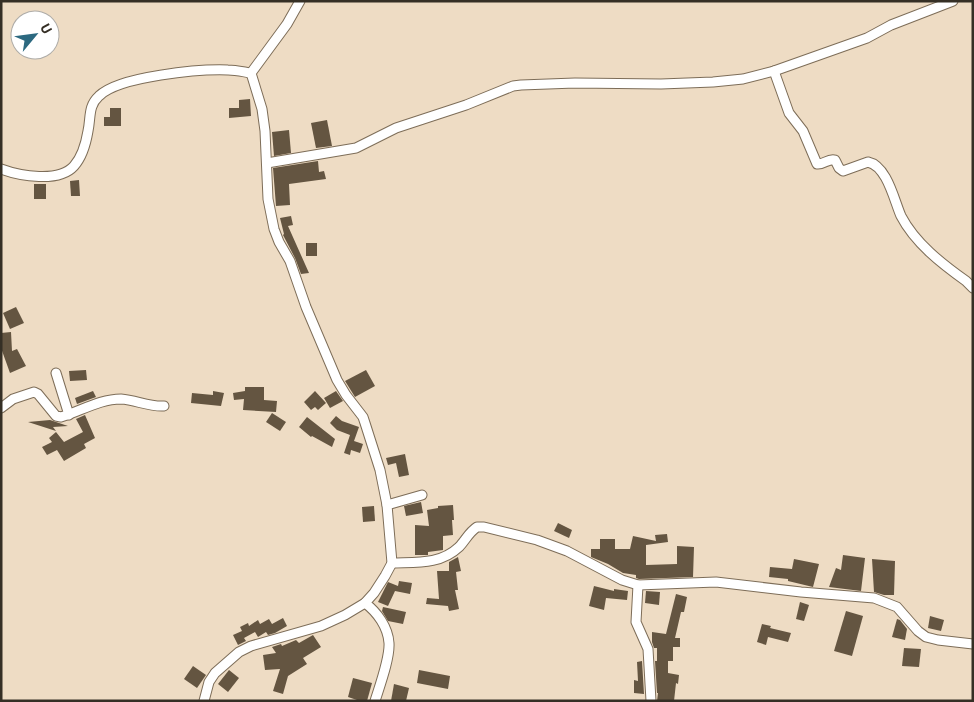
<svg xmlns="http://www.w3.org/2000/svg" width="974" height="702" font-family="Barlow,sans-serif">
<rect width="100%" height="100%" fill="#eedcc4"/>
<g fill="#645541">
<polygon points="250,99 251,116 229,118 229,108 239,108 239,100"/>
<polygon points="110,108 121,108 121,126 104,126 104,117 110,117"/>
<polygon points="327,120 332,146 316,148 311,123"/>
<polygon points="289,130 291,153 274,156 272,132"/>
<polygon points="318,161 319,172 324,171 326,179 289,184 290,205 276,206 273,168"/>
<polygon points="79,180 80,196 71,196 70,181"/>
<rect x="34" y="184" width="12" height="15"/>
<polygon points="291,216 293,225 288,226 309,273 301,274 295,258 283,235 284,234 280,218"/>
<rect x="306" y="243" width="11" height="13"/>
<polygon points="16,307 24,323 10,329 3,313"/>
<polygon points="11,332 12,351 17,349 26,366 10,373 1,348 1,333"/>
<polygon points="86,370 87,380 70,381 69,371"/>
<polygon points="366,370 375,386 355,397 345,381"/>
<polygon points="245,387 264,387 264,400 277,401 276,412 243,410 244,399 234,400 233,393 245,391"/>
<polygon points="93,391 96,397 77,404 75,398"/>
<polygon points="213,391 224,393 221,406 191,403 192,393 213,395"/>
<polygon points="315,391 326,403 318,410 315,407 311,410 304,402"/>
<polygon points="336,391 343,401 330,408 324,398"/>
<polygon points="272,413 286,422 280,431 266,422"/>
<polygon points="85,415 95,438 84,444 86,448 64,461 57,450 47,455 42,447 52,442 49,438 56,432 64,442 83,432 76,419"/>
<polygon points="336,416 342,421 359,427 354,441 363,444 360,453 351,450 350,455 344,453 350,435 337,430 330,423"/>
<polygon points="307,417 335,439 332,447 312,436 311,437 299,427"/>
<polygon points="50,420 68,426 53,427 56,431 28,422"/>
<polygon points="405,454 409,475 399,477 396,463 388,465 386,458"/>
<polygon points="421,502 423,513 406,516 404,506"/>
<polygon points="453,505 454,520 452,520 453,535 443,536 443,550 428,552 428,555 415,555 415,525 429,526 427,510 438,508 438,506"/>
<polygon points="374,506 375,521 363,522 362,507"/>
<polygon points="558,523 572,530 569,538 554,531"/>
<polygon points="667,534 668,542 646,545 646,565 677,564 677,546 694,547 693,577 639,579 636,578 636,575 623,573 608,564 591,557 591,549 600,549 600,539 615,539 615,549 630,549 633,536 656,541 655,535"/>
<polygon points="843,555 865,558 861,591 829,587 836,568 841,570"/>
<polygon points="458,557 461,571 456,572 458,590 455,590 459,609 449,611 448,606 426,604 427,598 439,599 437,571 449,571 449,562"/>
<polygon points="794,559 819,564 813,587 788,581 788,579 769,577 770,567 792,569"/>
<polygon points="872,559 895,561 894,595 884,595 874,592"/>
<polygon points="399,581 412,583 410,594 395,591 388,606 378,602 388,582 398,586"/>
<polygon points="594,586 614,591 614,589 628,591 627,600 606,598 604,610 589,606"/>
<polygon points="646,591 660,592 659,605 645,603"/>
<polygon points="676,594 687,597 684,612 681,612 675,638 680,638 680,647 673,647 673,661 668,661 668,673 679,675 678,684 676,683 674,701 657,701 658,693 657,693 655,661 657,661 657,648 654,648 652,642 652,632 666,634"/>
<polygon points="800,602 809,605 804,621 796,619"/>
<polygon points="383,607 406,612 403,624 388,621 382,611"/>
<polygon points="846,611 863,616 852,656 834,651"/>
<polygon points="930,616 944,620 941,631 928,628"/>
<polygon points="283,618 287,626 275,633 268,635 266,632 258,637 255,632 244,638 246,641 238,645 233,635 242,631 240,627 248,623 249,626 258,620 260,624 269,619 272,624"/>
<polygon points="897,619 900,620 907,629 905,640 892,637"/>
<polygon points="762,624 771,626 770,628 791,633 788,642 768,637 766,645 757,642"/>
<polygon points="313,635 321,647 303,658 307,664 288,676 283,694 273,691 280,669 265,670 263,655 276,653 272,647 281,644 282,646 296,640 299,643"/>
<polygon points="904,648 921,649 919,667 902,666"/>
<polygon points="642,661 644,694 634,693 634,680 638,681 637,662"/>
<polygon points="193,666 206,675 197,688 184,679"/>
<polygon points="229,670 239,678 228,692 218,684"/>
<polygon points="419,670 450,676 448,689 417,683"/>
<polygon points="353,678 372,683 367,701 360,701 348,697"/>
<polygon points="394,684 409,688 406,701 391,701"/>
</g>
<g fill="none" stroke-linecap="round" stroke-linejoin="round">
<defs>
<g id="minor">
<path d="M 774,71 L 789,113 L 803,131 L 817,164 C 824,165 828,158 835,160 L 839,168 L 843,171 L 868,162 C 887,166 894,200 901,216 C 915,243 942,264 966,281 L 973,288"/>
<polyline points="267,163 356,148 396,128 466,105 513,86 521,85 575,83 661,84 713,82 743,79 774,71 867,38 891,25 953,1"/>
<path d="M 1,169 C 20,176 59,183 74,166 C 82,157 86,143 88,131 C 91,117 88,106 99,96 C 119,76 200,69 228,70 C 236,70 244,72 251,73"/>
<polyline points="56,373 69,415"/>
<path d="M 1,408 L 13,399 L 34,392 L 38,394 L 56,416 L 61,417 C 81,411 100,399 121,399 C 136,400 149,407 164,406"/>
<polyline points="387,505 422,495"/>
<path d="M 392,563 C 416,562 440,565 459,547 C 465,541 469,532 477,527 L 484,527 L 537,540 L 567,551 L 622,580 L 638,585 L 716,582 L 801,592 L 874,598 L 897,607 L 918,631 L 926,637 L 938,640 L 973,644"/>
<polyline points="638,585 636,622 648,649 651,701"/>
<path d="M 365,603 C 377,612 388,627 389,643 C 390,658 380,685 375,701"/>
<polyline points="204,701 209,682 215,673 239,652 251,646 321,626 345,615 365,603 374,593 385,576 392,563 387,505 380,470 365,423 363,417 346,395 337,380 306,307 290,261 279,242 274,229 268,199 265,131 262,109 251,73 287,24 300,1"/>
</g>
</defs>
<use href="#minor" stroke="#7d6d58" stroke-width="11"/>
<use href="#minor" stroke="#fff" stroke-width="9"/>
</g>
<rect width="974" height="702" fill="none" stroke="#352f25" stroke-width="5"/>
<g transform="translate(35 35) rotate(61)"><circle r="24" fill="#ffffff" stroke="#aeaca8"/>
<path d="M0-4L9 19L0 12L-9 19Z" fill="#2c6980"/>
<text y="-8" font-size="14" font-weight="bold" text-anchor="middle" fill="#352f25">U</text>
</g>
</svg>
